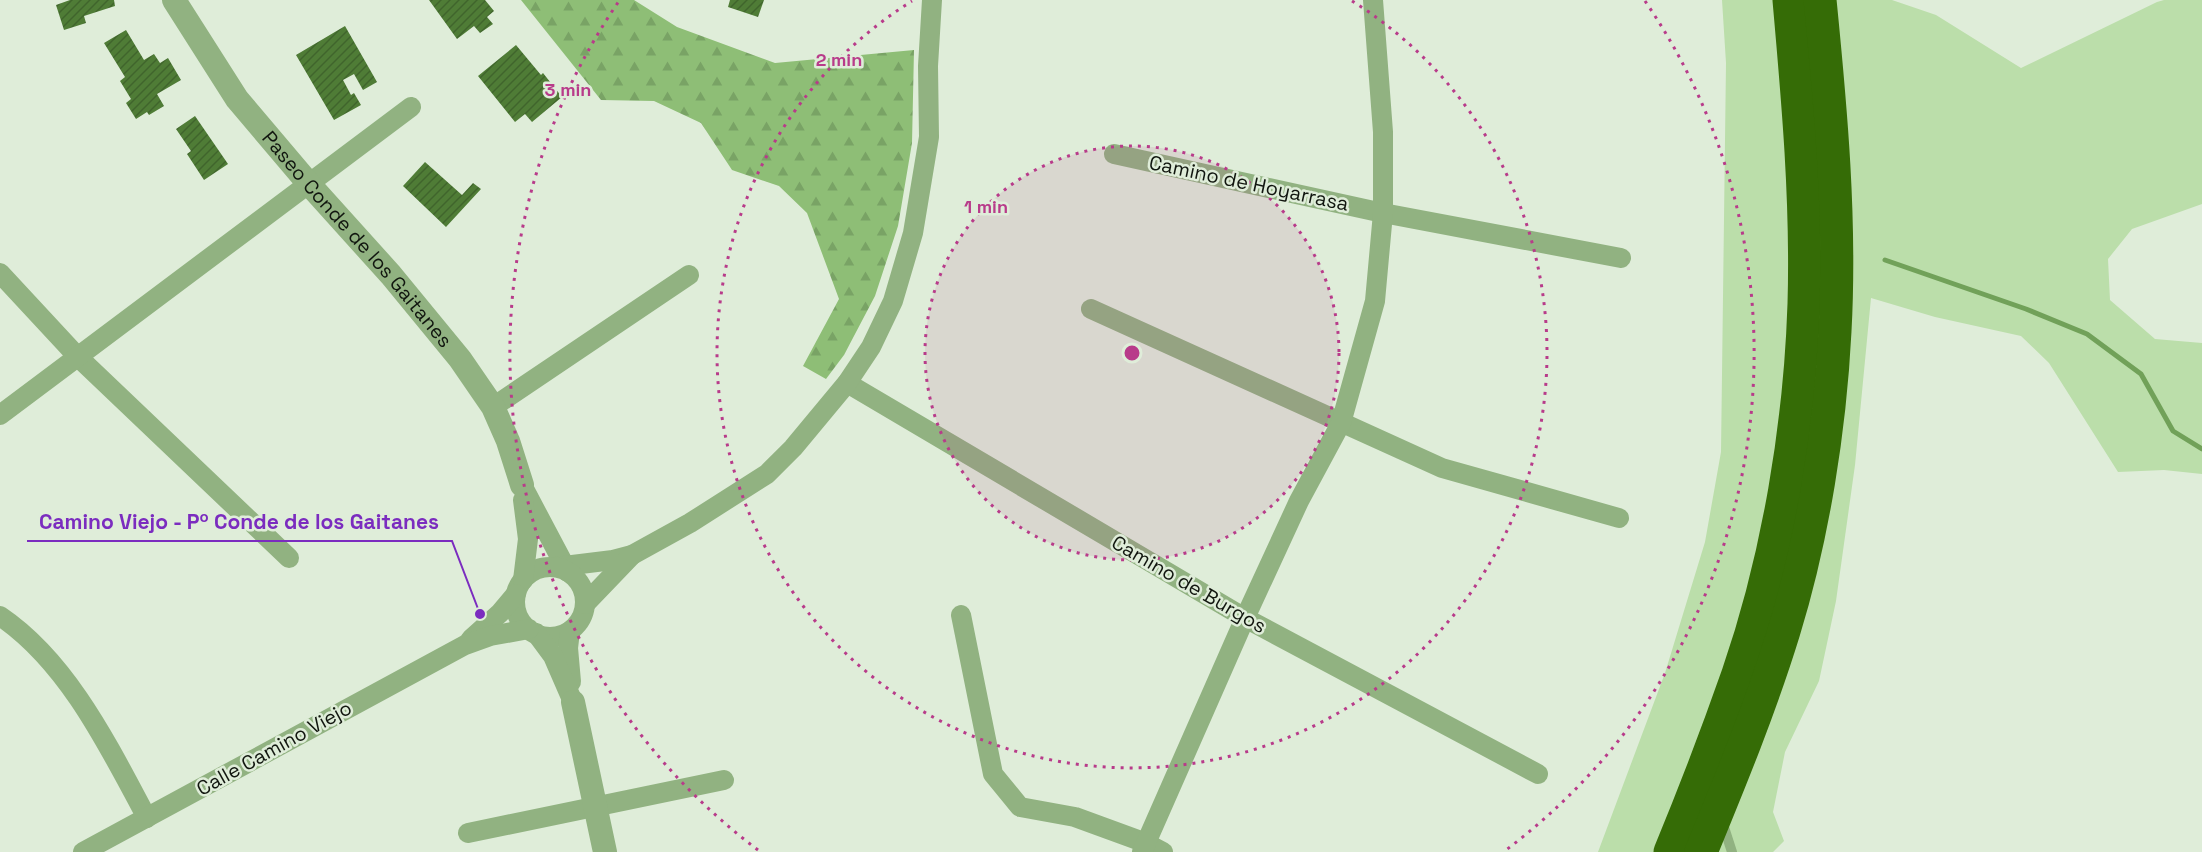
<svg xmlns="http://www.w3.org/2000/svg" width="2202" height="852" font-family="'Space Grotesk',sans-serif">
<defs>
<pattern id="forest-firs" width="22" height="20" patternUnits="userSpaceOnUse" patternTransform="scale(1.5)"><rect width="22" height="20" fill="#8ebe76"/><path d="M5 1l3.5 6h-7zM16 11l3.5 6h-7z" fill="#79a365"/></pattern>
<pattern id="building-hatch" width="6" height="6" patternUnits="userSpaceOnUse" patternTransform="scale(1.5)"><rect width="6" height="6" fill="#4f7c36"/><path d="M-1 1l2-2M0 6l6-6M5 7l2-2" fill="none" stroke="#40652c"/></pattern>
</defs>
<rect width="100%" height="100%" fill="#dfedd9"/>
<polygon fill="#bbdeaa" points="1722,0 1892,0 1936,15 2021,68 2157,2 2164,0 2202,0 2202,204 2132,229 2108,259 2110,300 2155,339 2202,343 2202,474 2164,470 2118,472 2049,363 2021,336 1935,317 1871,298 1855,465 1836,601 1819,681 1785,752 1773,812 1784,841 1773,852 1598,852 1665,673 1705,542 1721,452 1726,63"/>
<polygon fill="url(#forest-firs)" points="521,0 634,0 677,27 775,63 914,50 912,143 898,226 875,296 844,355 826,379 803,366 839,299 807,213 779,186 732,170 701,123 654,101 601,100"/>
<g fill="none" stroke-linecap="round" stroke-linejoin="round">
<polyline stroke="#71a159" stroke-width="5" points="1885,260 2026,309 2087,334 2141,374 2173,431 2202,449"/>
</g>
<g fill="url(#building-hatch)">
<polygon points="70,0 114,0 115,6 84,16 86,23 64,30 56,5"/>
<polygon points="429,0 485,0 494,11 487,17 493,24 480,33 474,26 457,39"/>
<polygon points="730,0 764,0 758,17 728,7"/>
<polygon points="345,26 377,82 363,90 354,74 343,80 351,95 354,93 361,105 334,120 296,55"/>
<polygon points="126,30 144,60 154,54 160,63 168,58 181,80 157,94 164,106 149,115 147,112 136,119 126,103 131,99 120,81 125,77 104,43"/>
<polygon points="516,45 541,75 543,73 562,97 532,122 525,114 515,122 478,76"/>
<polygon points="195,116 228,164 204,180 187,154 191,151 176,129"/>
<polygon points="425,162 462,195 473,183 481,189 446,227 403,186"/>
</g>
<g fill="none" stroke-linecap="round" stroke-linejoin="round">
<polyline stroke="#91b281" stroke-width="10" points="1722,821 1732,852"/>
<g stroke="#91b281" stroke-width="20">
<polyline points="1114,154 1383,213 1621,258"/>
<polyline points="0,273 77,356 289,558"/>
<polyline points="1091,309 1442,468 1619,518"/>
<polyline points="847,383 1245,618 1538,774"/>
<polyline points="493,407 689,275"/>
<polyline points="0,415 411,107"/>
<polyline points="522,485 568,572"/>
<polyline points="556,567 613,560 632,555 690,523 767,474 793,448 847,383 871,347 893,301 913,233 929,137 928,66 932,0"/>
<circle cx="550" cy="602" r="35"/>
<polyline points="523,580 528,539 523,500"/>
<polyline points="585,604 632,555"/>
<polyline points="961,615 993,774 1020,807 1075,817 1146,843 1163,852"/>
<path d="M 0,616 C 68,662 109,747 147,818"/>
<polyline points="570,631 568,648 571,682"/>
<polyline points="536,633 553,656 573,702"/>
<polyline points="471,639 500,613 516,594"/>
<polyline points="468,833 724,780"/>
<polyline points="83,852 465,645 490,636 529,629"/>
<polyline points="1142,852 1245,618 1299,501 1341,423 1375,301 1383,213 1383,132 1373,0"/>
</g>
<g stroke="#91b281" stroke-width="24">
<path id="s1" d="M 174,0 L 237,99 L 309,184 L 391,275 L 460,359 L 493,407 L 508,441 L 522,485"/>
<polyline points="573,702 605,852"/>
</g>
<g stroke="#356c06" stroke-width="33">
<path d="M 1670,852 C 1694,794 1717,734 1738,674 C 1778,558 1800,426 1804,304 C 1807,202 1798,101 1789,0"/>
<path d="M 1701,852 C 1731,779 1761,706 1784,631 C 1813,536 1830,430 1835,331 C 1841,221 1831,110 1820,0"/>
</g>
</g>
<circle cx="1132" cy="353" r="207" fill="#b83b8a" fill-opacity=".12"/>
<g fill="none" stroke="#b83b8a" stroke-width="3" stroke-dasharray="3 6">
<circle cx="1132" cy="353" r="207"/>
<path d="M1352 1A415 415 0 1 1 912 1"/>
<path d="M758 850A622 622 0 0 1 619 1M1645 1A622 622 0 0 1 1506 850"/>
</g>
<g text-anchor="middle" stroke-width="5" stroke-linejoin="round" paint-order="stroke">
<g font-size="20" fill="#11160f" stroke="#dfedd9">
<text transform="translate(1249 183) rotate(12)" y="7">Camino de Hoyarrasa</text>
<text dy="7" stroke="none"><textPath href="#s1" startOffset="302">Paseo Conde de los Gaitanes</textPath></text>
<text transform="translate(1189 584) rotate(30)" y="7">Camino de Burgos</text>
<text transform="translate(274 748) rotate(-29)" y="7">Calle Camino Viejo</text>
</g>
</g>
<circle cx="1132" cy="353" r="9" fill="#b83b8a" stroke="#dfedd9" stroke-width="3"/>
<g font-size="18" text-anchor="middle" font-weight="bold" fill="#b83b8a" stroke="#dfedd9" stroke-width="5" stroke-linejoin="round" paint-order="stroke">
<text x="839" y="66">2 min</text>
<text x="568" y="96">3 min</text>
<text x="986" y="213">1 min</text>
</g>
<path fill="none" stroke="#7b2cbf" stroke-width="2" d="M480 614L452 541H27"/>
<circle fill="#7b2cbf" stroke="#dfedd9" stroke-width="2" cx="480" cy="614" r="6"/>
<g font-size="21" text-anchor="middle" font-weight="bold" fill="#7b2cbf" stroke="#dfedd9" stroke-width="5" stroke-linejoin="round" paint-order="stroke">
<text x="239" y="529">Camino Viejo - Pº Conde de los Gaitanes</text>
</g>
</svg>
